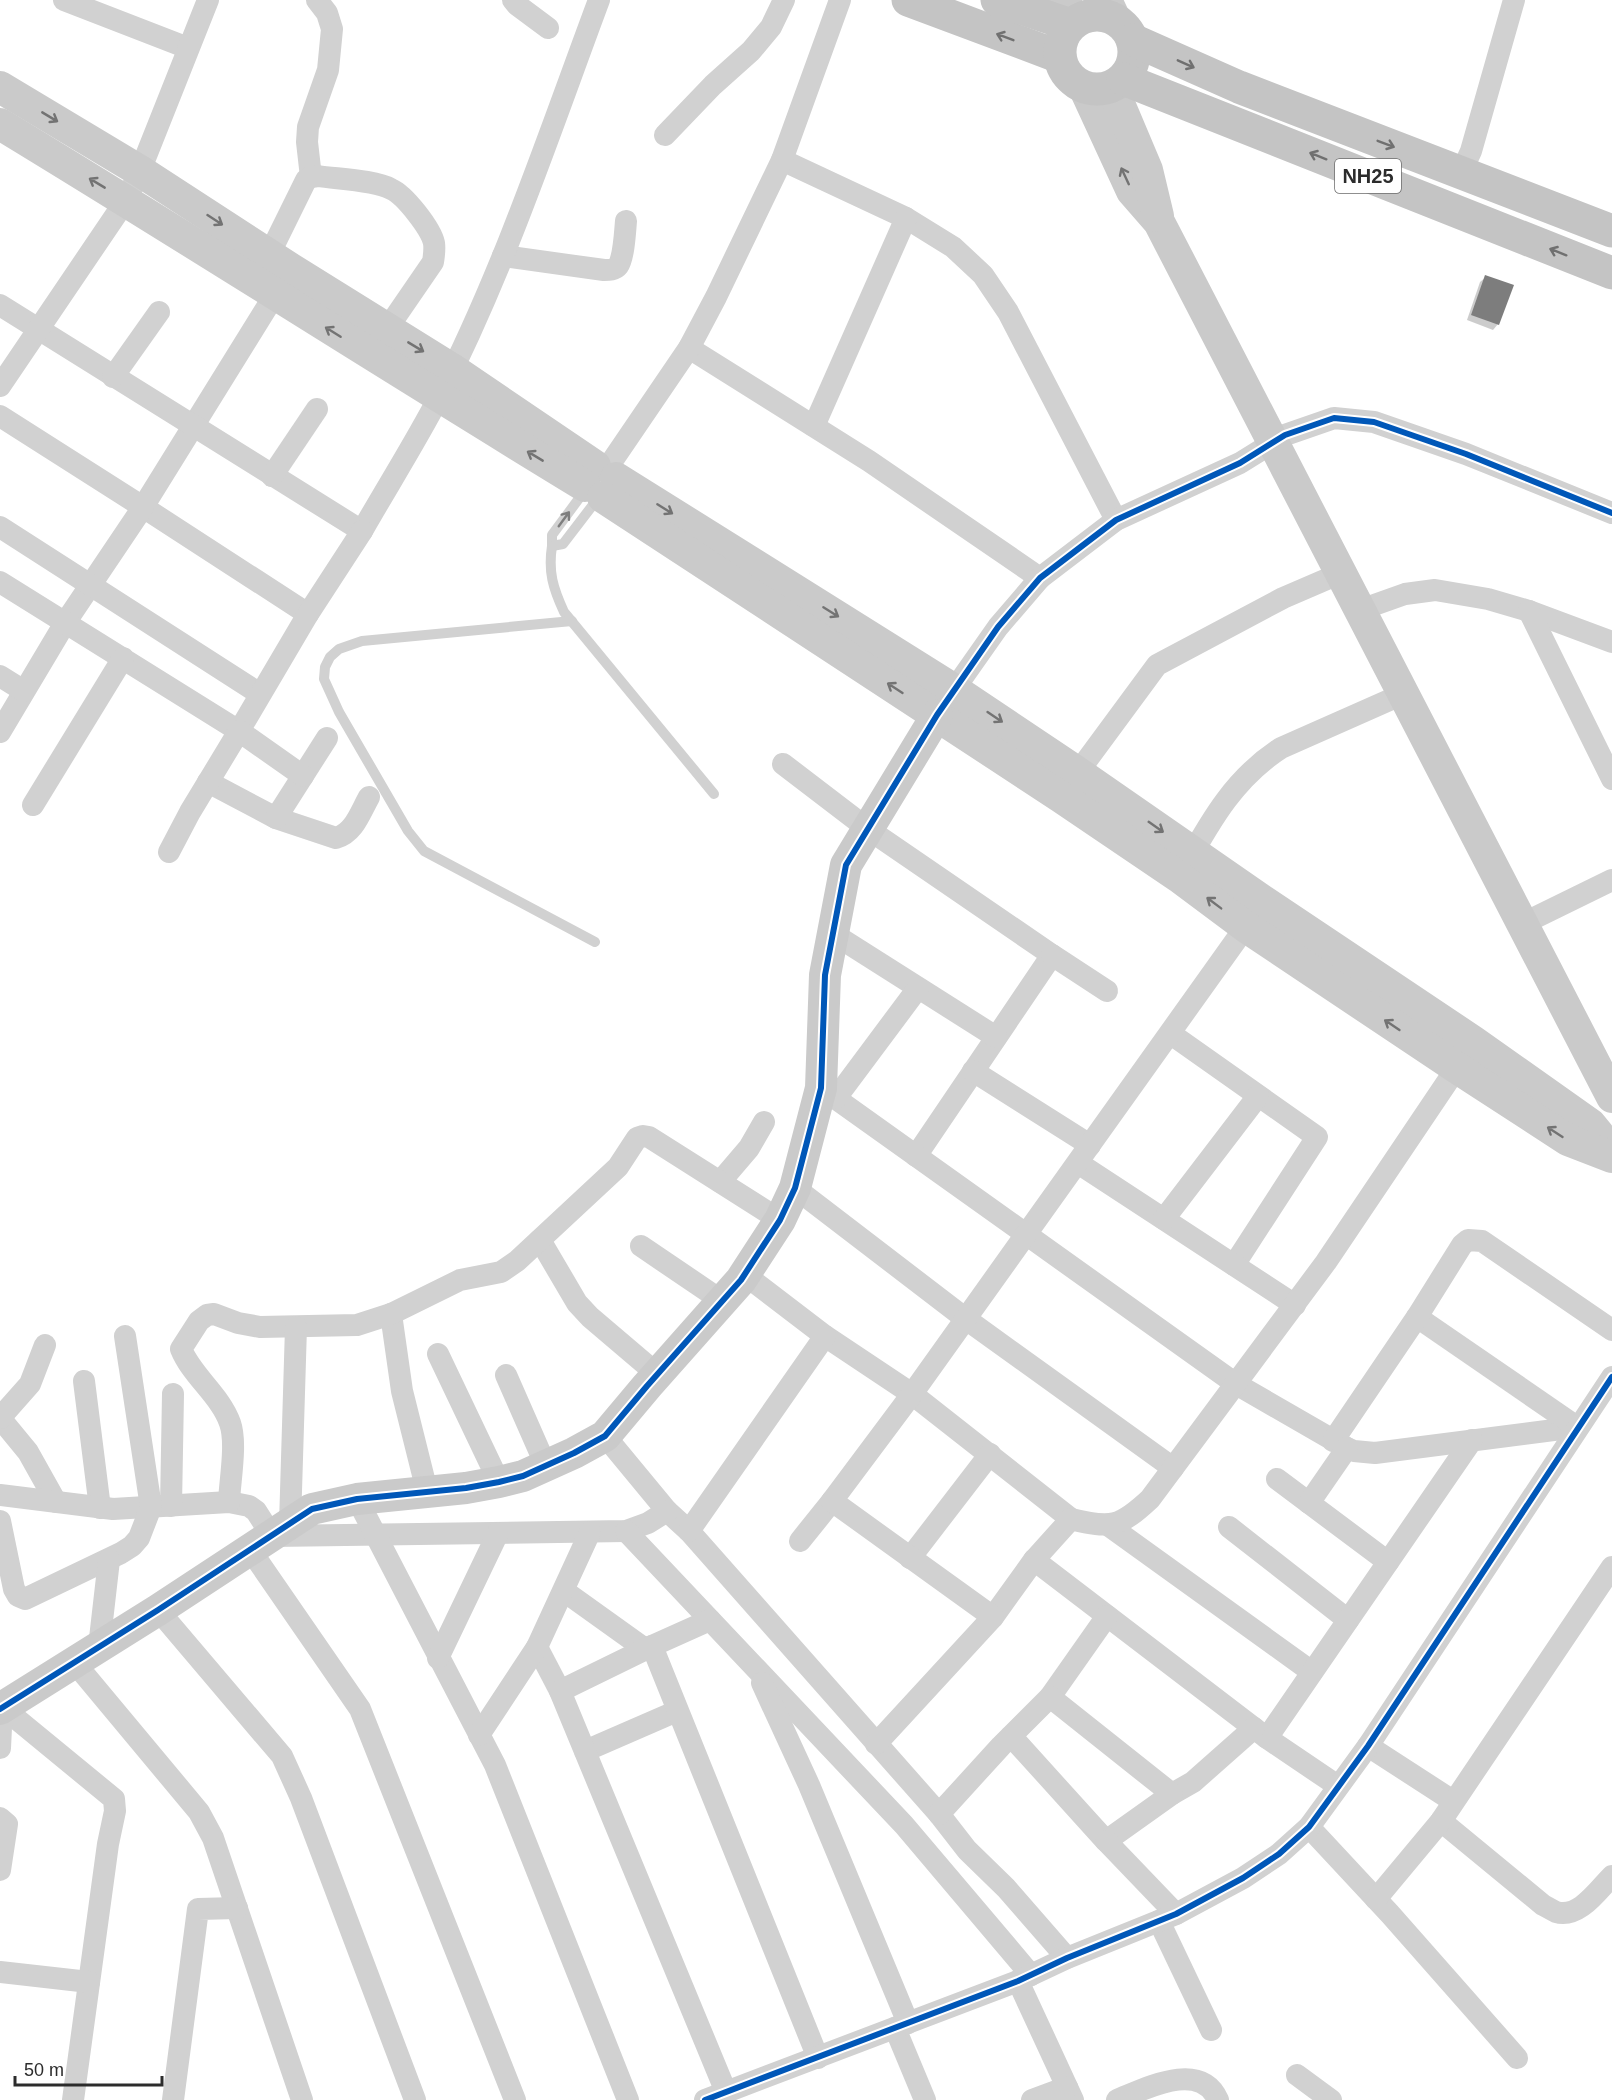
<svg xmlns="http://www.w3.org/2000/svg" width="1612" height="2100" font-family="Helvetica,sans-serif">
<rect width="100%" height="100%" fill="#fff"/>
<polygon fill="#0003" points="1486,277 1498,324 1493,330 1467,320 1480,282"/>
<polygon fill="#7d7d7d" points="1485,275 1514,285 1499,325 1471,315"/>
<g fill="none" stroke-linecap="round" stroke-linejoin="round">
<g stroke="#d1d1d1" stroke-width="10">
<polyline points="586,489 552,535 552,546 563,544 599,497"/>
<path d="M 552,546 C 548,572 553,588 564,612 L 714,794"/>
<polyline points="572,621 362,641 339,649 330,657 325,667 324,679 339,712 408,831 424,851 595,942"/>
</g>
<g stroke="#d1d1d1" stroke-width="22">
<polyline points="64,0 188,48"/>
<polyline points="513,0 517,5 548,28"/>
<polyline points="665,135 713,85 751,51 771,27 784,0"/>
<polyline points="782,160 906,218 953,247 983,275 1008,312 1116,520"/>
<polyline points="1461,173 1471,151 1514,0"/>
<polyline points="311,177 307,142 308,127 328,70 332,29 327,13 317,0"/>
<path d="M 269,255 L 306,180 L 311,177 L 318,176 C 337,179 375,180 391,189 C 405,195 431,229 434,243 C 435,250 434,255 433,262 L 387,329"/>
<path d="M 503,256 L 604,270 C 609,270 615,270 618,266 C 624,257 625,232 626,221"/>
<polyline points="282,283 143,507 308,614"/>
<path d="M 0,305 L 362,531 C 387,487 415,443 439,397 C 504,270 549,134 599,0"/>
<polyline points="689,348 869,461 1040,578"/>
<polyline points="113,377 159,312"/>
<polyline points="0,386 126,200 140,171 208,0"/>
<polyline points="0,416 143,507 65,623 0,732"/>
<polyline points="814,426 906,218"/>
<polyline points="608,467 689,348 716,297 782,160 840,0"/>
<polyline points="272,476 317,409"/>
<polyline points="0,527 260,694"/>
<polyline points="0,582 239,731 308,614 362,531"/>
<polyline points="1360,610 1405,594 1435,590 1488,599 1529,611 1612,642"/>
<polyline points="1529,611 1612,779"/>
<polyline points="0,676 24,691"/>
<polyline points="946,701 998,627 1040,578 1116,520 1240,463 1285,435 1334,418 1374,422 1466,454 1612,513"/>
<polyline points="783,764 868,829 1052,955 916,1156"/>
<path d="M 208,782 L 276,818 L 336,838 C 354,833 360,813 369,797"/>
<polyline points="1070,783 1157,665 1283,598 1341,573"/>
<polyline points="33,805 123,658"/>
<polyline points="276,818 327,738"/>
<polyline points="169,852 190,812 239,731 303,776"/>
<path d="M 1186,865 C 1212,818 1236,777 1281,748 L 1403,694"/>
<polyline points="1522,924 1612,880"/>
<polyline points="832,933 996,1037"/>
<polyline points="1052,955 1107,991"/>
<polyline points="1171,1034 1317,1137 1234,1265"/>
<polyline points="973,1071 1090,1145"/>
<polyline points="821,1088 1236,1384 1347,1448 1354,1451 1375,1453 1577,1427"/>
<polyline points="836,1098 918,988"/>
<polyline points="1078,1163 1295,1305"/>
<polyline points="720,1182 749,1148 764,1122"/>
<polyline points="795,1188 966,1319 1173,1468"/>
<polyline points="1164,1219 1258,1096"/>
<polyline points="540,1240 577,1303 590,1317 657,1374"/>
<polyline points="641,1246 722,1301"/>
<polyline points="391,1314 402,1391 427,1491"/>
<polyline points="1417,1317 1577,1427"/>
<polyline points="825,1336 912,1394 1071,1519"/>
<polyline points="438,1354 499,1482"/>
<polyline points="506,1375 546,1466"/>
<polyline points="84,1381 100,1508"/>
<polyline points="0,1418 28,1452 56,1502"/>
<polyline points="0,1418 30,1384 45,1345"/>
<polyline points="605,1436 667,1511 689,1531 939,1814 967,1850 1006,1888 1067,1958"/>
<polyline points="1333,1441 1417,1317 1462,1245 1468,1240 1482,1241 1612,1330"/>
<polyline points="1277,1479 1388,1562"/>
<polyline points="0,1495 113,1509 229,1502 249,1506 256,1511 272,1536 626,1531 648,1523 667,1511"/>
<polyline points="357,1499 495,1765 628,2100"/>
<path d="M 229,1502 C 230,1479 237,1443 230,1423 C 220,1395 192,1376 181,1349 L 199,1321 L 207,1315 L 214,1314 L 238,1323 L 260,1327 L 357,1325 L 391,1314 L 460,1280 L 501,1272 L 517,1261 L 618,1167 L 637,1138 L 643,1136 L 649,1137 L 780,1220"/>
<polyline points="1309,1503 1347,1448"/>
<polyline points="171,1506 173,1394"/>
<polyline points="0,1521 14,1589 18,1596 25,1599 121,1553 132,1546 139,1538 151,1507 125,1336"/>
<polyline points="290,1524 296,1327"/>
<polyline points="1108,1525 1312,1672"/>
<polyline points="1229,1527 1348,1620"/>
<polyline points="626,1531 904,1825 1031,1975"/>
<polyline points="689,1531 825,1336 744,1274"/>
<polyline points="800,1541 832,1501"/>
<polyline points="251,1551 360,1709 515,2100"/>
<polyline points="910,1558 990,1454"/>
<polyline points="1034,1560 1267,1738"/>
<polyline points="564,1591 645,1649"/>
<polyline points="158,1610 282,1756 301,1798 415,2100"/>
<path d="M 993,1617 L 1034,1560 L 1071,1519 C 1111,1529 1120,1527 1150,1499 L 1326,1262 L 1464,1057"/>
<polyline points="652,1646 710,1620"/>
<polyline points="99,1647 109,1560"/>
<polyline points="537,1647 560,1691"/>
<polyline points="438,1658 498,1533"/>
<polyline points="74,1662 199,1812 213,1838 302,2100"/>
<polyline points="762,1683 809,1785 908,2023"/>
<polyline points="1050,1697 1107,1616"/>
<polyline points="2,1707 114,1799 115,1811 108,1844 73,2100"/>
<polyline points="479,1735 537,1647 590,1532"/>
<polyline points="876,1744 993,1617 832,1501 912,1394 1254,915"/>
<polyline points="1368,1746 1453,1801"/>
<polyline points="0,1748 2,1707"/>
<polyline points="585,1751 677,1711"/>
<polyline points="1338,1786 1267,1738 1472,1440"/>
<polyline points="1172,1794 1193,1782 1254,1728"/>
<polyline points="939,1814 1001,1746 1050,1697 1172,1794 1106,1841 1011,1736"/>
<polyline points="0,1818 7,1824 0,1870"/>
<path d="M 1441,1821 L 1543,1905 C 1547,1907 1552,1910 1556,1912 C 1579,1919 1598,1890 1612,1876"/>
<polyline points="1309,1827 1390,1914 1517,2058"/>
<polyline points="1106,1841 1176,1914"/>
<polyline points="1376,1899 1441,1821 1612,1567"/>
<polyline points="1159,1921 1211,2030"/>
<polyline points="0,1972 89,1982"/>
<polyline points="1018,1981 1073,2100"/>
<polyline points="895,2028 925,2100"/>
<polyline points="1297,2075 1331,2100"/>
<polyline points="726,2092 560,1691 652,1646 818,2058"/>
<polyline points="173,2100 198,1909 237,1908"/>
<polyline points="705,2100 1018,1981 1067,1958 1176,1914 1243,1878 1279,1854 1309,1827 1368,1746 1612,1377"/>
<polyline points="1032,2100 1067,2087"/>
<path d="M 1117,2100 C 1147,2088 1200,2060 1218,2100"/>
</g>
<g stroke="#cacaca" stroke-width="32">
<polyline points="1063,0 1076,21"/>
<polyline points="1106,0 1115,19"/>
<polyline points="0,87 140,171 291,269 452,369 595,466"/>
<polyline points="1084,87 1132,191 1159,222 1612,1097"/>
<polyline points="1112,87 1147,170 1158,216"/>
<path d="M 0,124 C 196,243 389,367 585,486"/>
<polyline points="616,478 953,689 1077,772 1263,901 1474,1042 1590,1124 1599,1135 1609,1155"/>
<polyline points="603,497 1061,797 1179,877 1246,927 1457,1068 1568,1140 1612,1157"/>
<polyline points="0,1709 158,1610 312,1509 357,1499 466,1488 499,1482 523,1476 574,1453 605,1436 647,1386 741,1280 780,1220 795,1188 821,1088 825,975 846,865 937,715"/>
</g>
<g stroke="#c4c4c4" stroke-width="33">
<polyline points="908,0 1060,57"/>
<polyline points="997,0 1071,25"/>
<circle cx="1097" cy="52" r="37"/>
<polyline points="1133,40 1239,87 1612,231"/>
<polyline points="1123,79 1612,273"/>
</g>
<defs>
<g id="cycleway">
<polyline points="0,1709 158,1610 312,1509 357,1499 466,1488 499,1482 523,1476 574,1453 605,1436 647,1386 741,1280 780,1220 795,1188 821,1088 825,975 846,865 937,715 998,627 1040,578 1116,520 1240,463 1285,435 1334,418 1374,422 1466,454 1612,513"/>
<polyline points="705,2100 1018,1981 1067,1958 1176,1914 1243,1878 1279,1854 1309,1827 1368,1746 1612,1377"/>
</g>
</defs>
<use href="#cycleway" stroke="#fff" stroke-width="10"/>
<use href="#cycleway" stroke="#0057b8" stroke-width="6"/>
</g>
<defs><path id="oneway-shaft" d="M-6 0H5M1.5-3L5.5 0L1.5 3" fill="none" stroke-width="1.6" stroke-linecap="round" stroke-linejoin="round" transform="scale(1.5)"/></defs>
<g stroke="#707070">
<use href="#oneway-shaft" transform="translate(1005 37) rotate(-159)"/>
<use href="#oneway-shaft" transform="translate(1186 64) rotate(24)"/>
<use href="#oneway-shaft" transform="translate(1386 144) rotate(21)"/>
<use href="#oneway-shaft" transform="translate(1318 156) rotate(-158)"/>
<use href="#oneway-shaft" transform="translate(1558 252) rotate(-158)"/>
</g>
<g stroke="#737373">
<use href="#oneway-shaft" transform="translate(50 117) rotate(31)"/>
<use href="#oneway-shaft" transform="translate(1125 176) rotate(-115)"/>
<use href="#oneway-shaft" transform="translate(97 183) rotate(-149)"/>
<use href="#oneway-shaft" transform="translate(215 220) rotate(33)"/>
<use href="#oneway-shaft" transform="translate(333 332) rotate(-148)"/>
<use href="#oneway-shaft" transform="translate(416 347) rotate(31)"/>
<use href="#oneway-shaft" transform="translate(535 456) rotate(-149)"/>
<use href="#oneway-shaft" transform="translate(665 509) rotate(32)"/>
<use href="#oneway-shaft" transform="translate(831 612) rotate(32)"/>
<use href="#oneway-shaft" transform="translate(895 688) rotate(-147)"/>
<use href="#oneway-shaft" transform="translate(995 717) rotate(34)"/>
<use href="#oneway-shaft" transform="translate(1156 827) rotate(35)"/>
<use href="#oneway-shaft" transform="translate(1214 903) rotate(-143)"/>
<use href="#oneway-shaft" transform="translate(1392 1025) rotate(-146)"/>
<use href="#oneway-shaft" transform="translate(1555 1132) rotate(-147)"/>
</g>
<use stroke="#7e7e7e" href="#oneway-shaft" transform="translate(564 519) rotate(-54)"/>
<g text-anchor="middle" stroke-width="6" stroke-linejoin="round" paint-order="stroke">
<rect fill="#fff" stroke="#6b6b6b" stroke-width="1.5" x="1335" y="159" width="66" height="34" rx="4.5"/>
<g font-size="20" font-weight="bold" fill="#2c2c2c">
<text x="1368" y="183">NH25</text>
</g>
</g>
<path d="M15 2076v9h147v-9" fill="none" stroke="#2c2c2c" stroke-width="3"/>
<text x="24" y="2076" font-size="18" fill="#2c2c2c" stroke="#ffffff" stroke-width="4.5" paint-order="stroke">50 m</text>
</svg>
